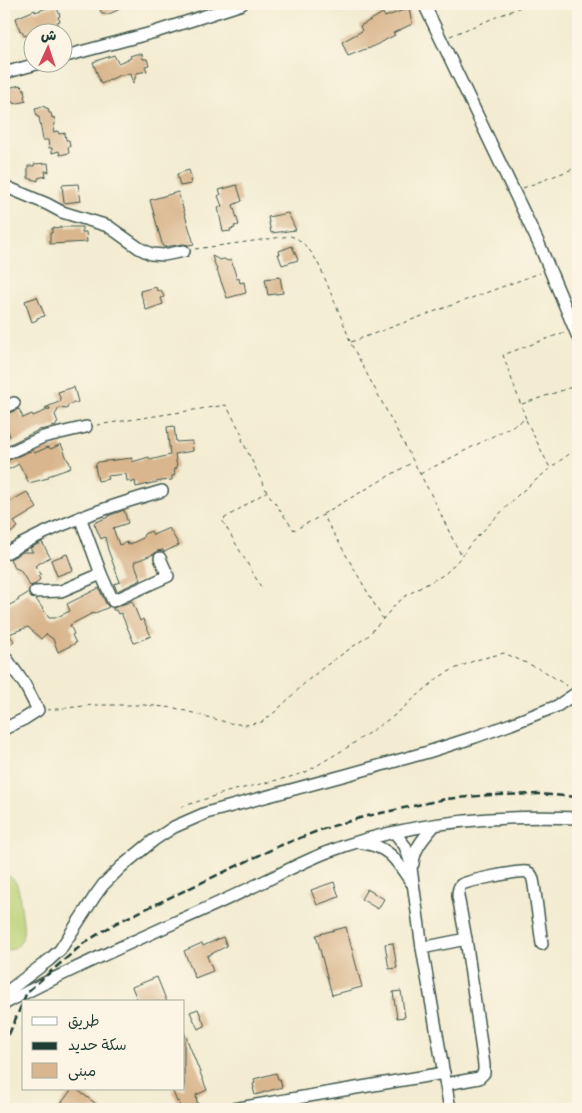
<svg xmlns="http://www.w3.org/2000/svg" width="582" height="1113" font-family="Delius,'Playpen Sans Arabic',sans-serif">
<rect width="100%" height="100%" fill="#fcf5e5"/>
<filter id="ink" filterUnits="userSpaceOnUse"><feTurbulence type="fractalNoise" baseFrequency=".02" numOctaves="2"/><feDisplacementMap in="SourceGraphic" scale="10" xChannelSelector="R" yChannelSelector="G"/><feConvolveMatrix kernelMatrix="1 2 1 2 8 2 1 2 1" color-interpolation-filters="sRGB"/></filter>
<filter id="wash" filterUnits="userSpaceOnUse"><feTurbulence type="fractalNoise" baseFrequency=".0096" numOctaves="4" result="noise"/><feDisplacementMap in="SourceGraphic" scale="20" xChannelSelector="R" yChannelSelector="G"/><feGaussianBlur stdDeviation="1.12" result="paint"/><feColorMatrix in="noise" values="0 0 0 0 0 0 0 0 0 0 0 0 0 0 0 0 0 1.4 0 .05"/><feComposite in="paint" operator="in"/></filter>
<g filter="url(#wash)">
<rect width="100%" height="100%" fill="#f3ecd2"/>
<path fill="#bad176" stroke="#6c8755" d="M 4,874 C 9,876 13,878 16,883 C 20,890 19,900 21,907 C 23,925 30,948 4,951 Z"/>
<g id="blocks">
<g fill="#d9b68d">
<polygon points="98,4 127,4 118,9 118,10 109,14 102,14"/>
<polygon points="56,5 60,16 58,17 60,21 57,22 58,24 51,27 51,25 35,31 35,32 32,32 32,48 27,35 24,36 22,31 20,31 16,18 35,10 35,12"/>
<polygon points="409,8 412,24 393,33 395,35 368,49 368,48 348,56 342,42 362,31 360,26 383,13 385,17"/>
<polygon points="136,54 142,54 143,59 147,59 149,65 145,66 147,71 137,73 133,83 131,73 118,76 101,84 93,62 114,55 118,63 131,58 130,56"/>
<polygon points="20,85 24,89 25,96 24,97 26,101 14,104 13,102 10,101 10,100 9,100 9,97 5,95 4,89"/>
<polygon points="44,106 45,108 48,108 49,113 51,113 52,118 54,117 55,124 53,132 58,131 59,134 65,133 66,140 69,140 70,147 68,147 69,153 60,155 59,151 52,153 52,148 49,148 48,140 43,140 39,117 37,117 35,108"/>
<polygon points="48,163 49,172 45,171 46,176 38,178 38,181 28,178 28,166 34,166 34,164"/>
<polygon points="189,170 192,180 190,180 191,184 180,186 177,174"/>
<polygon points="78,184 81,201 64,203 62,185"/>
<polygon points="237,185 242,201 233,205 239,225 234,226 235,228 230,229 231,231 223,232 218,207 222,206 218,196 221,194 219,190"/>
<polygon points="178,192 194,244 189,245 183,244 163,247 150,200"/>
<polygon points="288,213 296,230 271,233 268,217"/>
<polygon points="64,227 82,227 82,232 86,232 87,242 50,244 50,233 52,233 52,228"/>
<polygon points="292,246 298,260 282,265 278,254 280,254 279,251"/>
<polygon points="212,256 220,260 224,259 228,261 231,260 237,279 239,278 240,283 244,282 246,293 227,298"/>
<polygon points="280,277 283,293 268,295 265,279"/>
<polygon points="156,287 157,291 161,290 164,297 161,298 163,304 146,310 140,291"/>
<polygon points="37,297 45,316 37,318 37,320 32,322 25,301"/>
<polygon points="74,387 78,402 68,405 67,409 59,408 55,415 58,422 55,427 53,426 49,428 39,430 4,447 4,439 10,436 6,426 8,426 4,415 19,409 23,418 32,414 33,416 50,409 50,408 45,408 61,401 58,392"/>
<polygon points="174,426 176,442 192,441 193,451 175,454 177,468 174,469 175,475 172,476 172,480 161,481 136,487 135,481 131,483 131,480 127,481 126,474 107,476 108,479 98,481 95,466 98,462 132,458 132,462 149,457 150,460 170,455 167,427"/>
<polygon points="61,444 68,461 69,461 71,468 48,476 48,478 29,483 19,464 4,472 4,462 33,450 35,453 48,447 51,449"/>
<polygon points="27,492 37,508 14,522 18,527 8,535 4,529 4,505"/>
<polygon points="124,510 128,523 113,528 119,545 127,542 128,545 143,538 144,534 151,531 153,535 169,528 179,545 164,552 163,550 157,551 154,554 134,562 141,580 117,591 114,584 120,582 108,550 105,537 101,539 94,523 108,517 108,516"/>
<polygon points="42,542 50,557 35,566 41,574 38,576 40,579 36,584 30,586 20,570 15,568 10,559 23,552 33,552 30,548"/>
<polygon points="67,554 73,570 57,576 51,560"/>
<polygon points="99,588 106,604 109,607 93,614 93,613 70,625 74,634 72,635 76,643 58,652 53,639 46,634 41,639 28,627 9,634 14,641 9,646 4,641 4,608 19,600 18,599 28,593 31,598 36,599 49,618 55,618 70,611 67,604"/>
<polygon points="132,601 140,621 143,619 151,636 134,643 121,613 118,614 116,610 113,610 113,608"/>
<polygon points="334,882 339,897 317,905 311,890"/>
<polygon points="367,889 384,899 378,909 361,899"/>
<polygon points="346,927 362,987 332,995 316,935"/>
<polygon points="223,937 227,946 207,956 213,971 195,978 184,951 202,943 203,946"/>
<polygon points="393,943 397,968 389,969 385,944"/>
<polygon points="157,977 167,1002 138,1002 132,987"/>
<polygon points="401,991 405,1017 397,1018 393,992"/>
<polygon points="198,1009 205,1026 198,1029 190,1012"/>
<polygon points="184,1032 207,1090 196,1095 198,1109 180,1109 179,1101 177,1102 172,1089 184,1089"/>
<polygon points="276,1073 278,1079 280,1079 282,1087 255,1095 253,1088 254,1088 253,1084 255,1083 254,1079"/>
<polygon points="72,1089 76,1089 103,1109 57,1109"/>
</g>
</g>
</g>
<g filter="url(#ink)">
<use href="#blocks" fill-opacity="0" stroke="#3f574c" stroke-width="1"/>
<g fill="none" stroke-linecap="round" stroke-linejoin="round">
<defs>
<g id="minor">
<polyline points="424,4 539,244 578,337"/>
<polyline points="62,57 155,32 242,4"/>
<polyline points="4,73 44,62"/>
<polyline points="4,186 47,204 62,212 108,226 139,248 151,254 164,255 184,251"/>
<polyline points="4,408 14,403"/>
<polyline points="4,455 43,437 86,427"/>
<polyline points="80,517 101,574 113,601 168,576 160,558"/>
<path d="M 4,554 C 53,525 107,507 162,491"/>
<polyline points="35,592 61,591 101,574"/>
<polyline points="4,655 25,685 38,710 24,719 4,729"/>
<polyline points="395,833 405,846 410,861 422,948 450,1109"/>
<path d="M 362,843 C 389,846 397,861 411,882"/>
<path d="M 413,864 C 414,848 424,838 434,826"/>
<polyline points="422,948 466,939"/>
<polyline points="4,994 49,960 60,950 95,896 103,885 121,867 154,840 174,827 206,813 346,775 428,752 475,737 511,724 557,706 578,692"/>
<path d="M 4,1004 C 61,973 120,948 178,921 C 208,908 238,894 267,880 C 286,871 305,861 325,853 C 404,822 495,815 578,818"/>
<path d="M 446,1084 L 479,1078 L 484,1073 L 484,1065 L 466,939 L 458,896 C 458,892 458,888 461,885 C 466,881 521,870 527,872 C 533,874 533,880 534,885 L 542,944"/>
<polyline points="233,1109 444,1073"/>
</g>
</defs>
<use href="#minor" stroke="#3f574c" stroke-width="14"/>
<g stroke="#3f574c" stroke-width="1" stroke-dasharray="4 4" stroke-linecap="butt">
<polyline points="450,36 528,4"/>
<polyline points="523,188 578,167"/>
<path d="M 195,249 L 290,236 C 294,237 297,238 300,241 C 316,253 323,274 330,291 C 337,308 345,325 350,342 L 435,502 L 454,542 L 462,556"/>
<polyline points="573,295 578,293"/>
<polyline points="351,342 540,273"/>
<polyline points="522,404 578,385"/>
<polyline points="526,420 550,468"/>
<polyline points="97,425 226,405 243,436 242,440 267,492 294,530 323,515 383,619"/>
<polyline points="420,474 526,419 503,355 565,332"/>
<polyline points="323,514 413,462"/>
<polyline points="261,587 222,520 266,492"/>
<polyline points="47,710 94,705 144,705 175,708 229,723 246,725 262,722 275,712 307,681 324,667 368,636 396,604 407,595 445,574 462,556 471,543 519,494 558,462 578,448"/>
<polyline points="181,807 227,792 290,777 306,772 348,747 395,715 439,677 452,670 476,660 504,653 544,671 567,686"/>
</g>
<use href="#minor" stroke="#fff" stroke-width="11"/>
<polyline stroke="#1f3d34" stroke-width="2.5" stroke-dasharray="8 4" stroke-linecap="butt" points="4,1046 27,992 84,943 116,923 279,846 323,829 363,817 445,799 490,795 539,794 578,797"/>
</g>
</g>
<rect width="582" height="1113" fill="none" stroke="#fcf5e5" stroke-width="20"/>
<rect x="22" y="1000" width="162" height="90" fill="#fcf5e5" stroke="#a4ab9e"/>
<rect x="32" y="1017" width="25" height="8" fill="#ffffff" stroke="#a4ab9e"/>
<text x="68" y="1026" font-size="15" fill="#1f3d34">طريق</text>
<rect x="32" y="1042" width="25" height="8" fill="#1f3d34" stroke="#a4ab9e"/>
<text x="68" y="1050" font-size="15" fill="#1f3d34">سكة حديد</text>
<rect x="32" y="1063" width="25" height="15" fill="#d9b68d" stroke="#a4ab9e"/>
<text x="68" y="1076" font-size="15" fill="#1f3d34">مبنى</text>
<g transform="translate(48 48) rotate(3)"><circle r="24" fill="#fcf5e5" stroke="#a4ab9e"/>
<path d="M0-4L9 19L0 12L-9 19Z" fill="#d1495b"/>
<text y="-8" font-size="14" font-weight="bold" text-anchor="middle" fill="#1f3d34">ش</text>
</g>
</svg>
